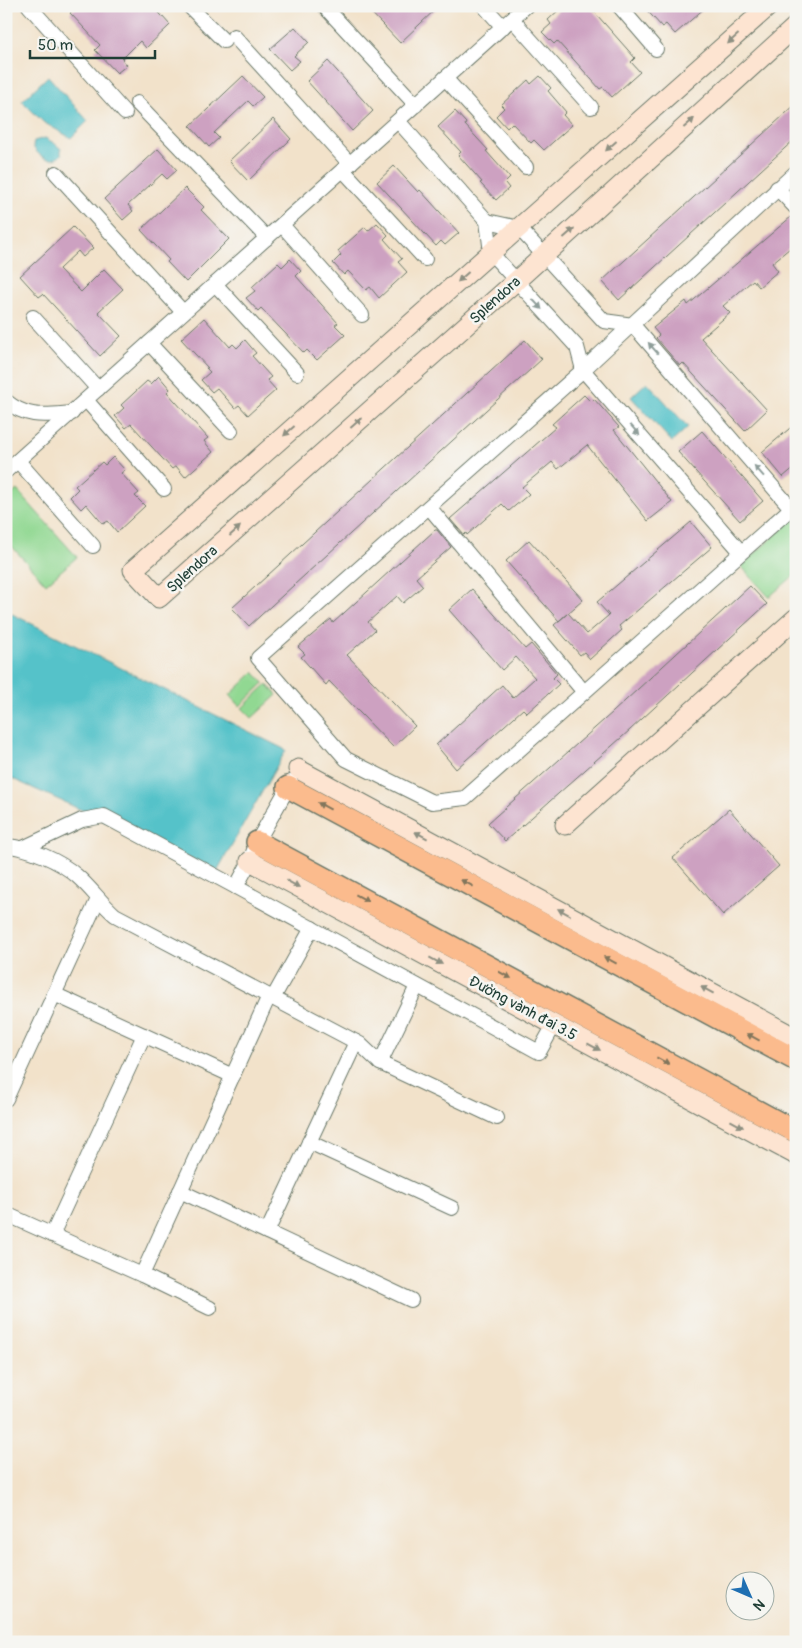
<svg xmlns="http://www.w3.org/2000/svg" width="802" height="1648" font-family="Pangolin,sans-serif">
<rect width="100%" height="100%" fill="#f6f6f2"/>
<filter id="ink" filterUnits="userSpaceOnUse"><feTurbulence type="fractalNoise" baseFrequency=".02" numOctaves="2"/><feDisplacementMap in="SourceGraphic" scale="10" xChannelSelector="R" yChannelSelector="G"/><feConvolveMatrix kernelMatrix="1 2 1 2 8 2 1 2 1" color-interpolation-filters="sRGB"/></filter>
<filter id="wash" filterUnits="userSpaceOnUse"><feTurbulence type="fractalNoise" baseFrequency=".0096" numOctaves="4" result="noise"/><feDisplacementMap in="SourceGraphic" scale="20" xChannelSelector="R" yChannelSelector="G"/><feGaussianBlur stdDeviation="1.12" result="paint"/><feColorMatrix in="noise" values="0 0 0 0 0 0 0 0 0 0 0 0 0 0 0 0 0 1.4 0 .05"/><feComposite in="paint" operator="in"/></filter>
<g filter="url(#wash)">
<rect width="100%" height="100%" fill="#f2e2ca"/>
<g fill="#91d892" stroke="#588a63">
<polygon points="17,490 77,557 46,584 6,540 6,499"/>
<polygon points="796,516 796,574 769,597 741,566"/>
<polygon points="254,672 264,683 240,706 230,695"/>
<polygon points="267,684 277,695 252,718 242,708"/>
</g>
<g fill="#54c2c9" stroke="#3a807e">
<polygon points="48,76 88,121 71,138 43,122 22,101"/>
<path d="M 45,138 L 54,143 L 61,149 L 61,155 C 51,164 38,157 33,146 L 34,141 Z"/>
<polygon points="647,382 688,427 672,442 631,397"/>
<polygon points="6,611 286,750 217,871 6,776"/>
</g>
<g id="blocks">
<g fill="#cda1c1">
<polygon points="77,6 153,6 170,25 146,48 140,41 122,59 127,65 117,73 95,50 100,45 70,13"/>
<polygon points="365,6 439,6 400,43"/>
<polygon points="563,6 589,6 635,58 631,62 640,72 612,97 603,87 600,89 557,41 554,44 542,32 551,24 548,20"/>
<polygon points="643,6 707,6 675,34 666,24 662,27"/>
<polygon points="295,27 309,42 294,56 300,61 290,70 270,49"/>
<polygon points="328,61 373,111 352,131 307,81"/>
<polygon points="243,76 263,97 253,106 248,101 214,133 219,138 209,147 190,126"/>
<polygon points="540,76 551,88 548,91 566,112 563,115 572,125 544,150 534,140 531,143 512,123 507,128 496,116 504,108 501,105 528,80 531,84"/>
<polygon points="796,104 796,138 619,300 602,281"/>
<polygon points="455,111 466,123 465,125 488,150 486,151 510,178 505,183 509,188 496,200 480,183 482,182 458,155 461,152 438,127"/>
<polygon points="273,119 291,139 248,181 229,161"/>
<polygon points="158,149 177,170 167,179 162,174 128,205 133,211 123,220 104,199"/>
<polygon points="394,166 418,192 420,190 459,233 445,245 441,241 436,246 377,182"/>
<polygon points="185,188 204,207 201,210 229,239 186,282 167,262 169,260 141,230"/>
<polygon points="792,216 796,217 796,243 772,263 778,271 759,287 753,280 723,306 730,313 701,338 767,410 745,431 683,363 680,366 656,338 659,335 653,328 686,301 688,305"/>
<polygon points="377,223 388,235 384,239 402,259 398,262 407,272 379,298 370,287 366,290 348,271 344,275 333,263 341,255 338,251 365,227 368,231"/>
<polygon points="73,227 93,248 83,257 78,251 59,269 81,292 104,269 123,289 98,312 121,336 100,356 43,294 39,297 20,276"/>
<polygon points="290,259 301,271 296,276 338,323 335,325 345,335 317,360 307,350 304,353 261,308 258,311 246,298 255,291 252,287 278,263 282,267"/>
<polygon points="204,318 230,347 233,344 237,348 245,340 256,353 252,356 271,377 267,380 276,390 248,415 239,405 235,408 217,388 212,392 201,380 210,372 206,368 208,368 181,339"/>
<polygon points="525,340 542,359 249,626 232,608"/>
<polygon points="159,376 170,389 167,392 208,438 204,441 213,452 185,477 176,466 172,469 131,424 126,428 115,416 124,408 121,405 147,381 151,384"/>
<polygon points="584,395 591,402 594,399 619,427 614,430 672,502 648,521 587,445 558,469 552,462 522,487 529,494 509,511 502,504 467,535 466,533 464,535 450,519 556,427 552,424"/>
<polygon points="796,423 796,466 783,477 762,452"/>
<polygon points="702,431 763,501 740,521 678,452"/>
<polygon points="113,457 125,470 121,473 139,493 135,496 145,506 117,532 108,521 103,524 86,504 81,509 70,497 78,489 75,486 102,462 105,465"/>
<polygon points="691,522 712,547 619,626 622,630 590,659 584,652 580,655 554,625 568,613 587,634 609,615 597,602"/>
<polygon points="435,530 437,530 451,547 416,578 423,586 403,603 397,596 368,622 375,630 347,655 415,726 393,747 329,681 326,685 301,657 305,654 298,647 331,619 333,623"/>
<polygon points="529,540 583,600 559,621 506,561"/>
<polygon points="750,586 767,604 630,730 505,841 488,823 613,712"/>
<polygon points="472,589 525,649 531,644 557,674 553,678 559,684 527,713 523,709 456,769 436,745 502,685 513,698 535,678 516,657 502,670 449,610"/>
<polygon points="729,809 779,866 723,915 673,858"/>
</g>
</g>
</g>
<g filter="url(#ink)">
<use href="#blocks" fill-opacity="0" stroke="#697768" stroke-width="1"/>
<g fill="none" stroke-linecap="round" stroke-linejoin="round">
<defs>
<g id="street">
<polyline points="29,6 125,113"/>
<polyline points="189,6 224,41"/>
<polyline points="324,6 416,105"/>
<polyline points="484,6 503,27"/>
<polyline points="619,6 656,49"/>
<polyline points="512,19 591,107"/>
<polyline points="234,36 350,164"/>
<polyline points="445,78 526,167"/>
<polyline points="137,103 267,238"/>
<polyline points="398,121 487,221 491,253 577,347 583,370 741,552"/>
<polyline points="343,170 425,259"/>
<polyline points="796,172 583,370 258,658 346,759 432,802 465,798 796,504"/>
<polyline points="56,173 183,312"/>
<polyline points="777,188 796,208"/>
<polyline points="487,221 519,228 604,321 633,325 791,508"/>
<polyline points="282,225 362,315"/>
<polyline points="215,284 297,373"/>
<polyline points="33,317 98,389"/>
<polyline points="149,343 231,431"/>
<polyline points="86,400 164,489"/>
<path d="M 6,401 C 27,419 46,415 72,413"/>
<polyline points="18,461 93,546"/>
<polyline points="6,471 526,6"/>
<polyline points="429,507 584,692"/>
<path d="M 6,846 C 29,847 60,861 77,876 C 91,888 101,903 115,915 L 360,1044 L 380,1063 L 497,1118"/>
<polyline points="23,848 82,820 104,816 236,887 250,861 257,842 291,782"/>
<polyline points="236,887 539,1052 554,1025"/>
<polyline points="54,994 233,1076"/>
<polyline points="273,998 312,928"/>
<polyline points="380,1063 417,986"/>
<polyline points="6,1099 98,899"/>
<polyline points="309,1142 452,1208"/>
<polyline points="180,1191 411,1300"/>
<polyline points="6,1214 142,1275 210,1308"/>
<polyline points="267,1232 356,1042"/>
<polyline points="52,1235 144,1035"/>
<polyline points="142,1275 269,996"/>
</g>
<g id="secondary">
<polyline points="769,6 133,570 159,598 516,281 796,26"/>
<polyline points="298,769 796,1038"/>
<polyline points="565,825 796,618"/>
<polyline points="250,861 796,1155"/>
</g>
<g id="primary">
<polyline points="288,787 796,1060"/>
<polyline points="257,842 796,1132"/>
</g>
</defs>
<use href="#street" stroke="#697768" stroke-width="16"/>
<use href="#secondary" stroke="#697768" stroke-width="21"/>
<use href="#primary" stroke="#697768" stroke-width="24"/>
<use href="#street" stroke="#fff" stroke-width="14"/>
<use href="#secondary" stroke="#fde4d1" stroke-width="19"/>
<use href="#primary" stroke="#fbbb8d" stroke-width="21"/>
</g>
<defs><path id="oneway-solid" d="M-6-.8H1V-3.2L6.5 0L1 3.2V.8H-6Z" transform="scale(1.25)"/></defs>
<g fill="#8e9082">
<use href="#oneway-solid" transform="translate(733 39) rotate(138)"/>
<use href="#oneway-solid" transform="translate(689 123) rotate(-42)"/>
<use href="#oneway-solid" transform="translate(611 146) rotate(138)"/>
<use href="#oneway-solid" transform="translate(569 233) rotate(-42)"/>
<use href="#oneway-solid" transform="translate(463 277) rotate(138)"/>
<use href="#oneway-solid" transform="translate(356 423) rotate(-42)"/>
<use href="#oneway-solid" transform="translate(289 431) rotate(138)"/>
<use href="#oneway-solid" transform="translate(235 531) rotate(-42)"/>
<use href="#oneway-solid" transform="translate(421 835) rotate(-152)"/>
<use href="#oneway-solid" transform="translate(293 884) rotate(28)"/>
<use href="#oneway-solid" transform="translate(564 912) rotate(-152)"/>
<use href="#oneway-solid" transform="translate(436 961) rotate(28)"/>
<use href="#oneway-solid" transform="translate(707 990) rotate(-152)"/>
<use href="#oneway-solid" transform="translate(594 1047) rotate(28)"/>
<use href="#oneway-solid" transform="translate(737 1124) rotate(28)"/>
</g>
<g fill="#8f9e9a">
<use href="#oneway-solid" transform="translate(537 304) rotate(47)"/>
<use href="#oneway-solid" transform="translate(653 348) rotate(-131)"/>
<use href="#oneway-solid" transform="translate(635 430) rotate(49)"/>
<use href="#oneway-solid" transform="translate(759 471) rotate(-131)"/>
</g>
<g fill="#82765c">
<use href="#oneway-solid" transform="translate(324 806) rotate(-152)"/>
<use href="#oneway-solid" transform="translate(467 883) rotate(-152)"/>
<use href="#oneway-solid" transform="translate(362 898) rotate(28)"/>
<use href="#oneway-solid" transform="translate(610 960) rotate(-152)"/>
<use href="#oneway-solid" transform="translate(505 975) rotate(28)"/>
<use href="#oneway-solid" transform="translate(753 1037) rotate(-152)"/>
<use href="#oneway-solid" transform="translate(663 1061) rotate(28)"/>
</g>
</g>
<g text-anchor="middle" stroke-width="5" stroke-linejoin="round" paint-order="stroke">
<g font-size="15" fill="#1f3d34" stroke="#f6f6f2">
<text transform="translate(495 300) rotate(-42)" y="5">Splendora</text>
<text transform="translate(192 569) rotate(-42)" y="5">Splendora</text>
<text transform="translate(523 1008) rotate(28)" y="5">Đường vành đai 3.5</text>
</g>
</g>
<rect width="802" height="1648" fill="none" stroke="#f6f6f2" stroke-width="25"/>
<g transform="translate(750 1596) rotate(135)"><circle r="24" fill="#f6f6f2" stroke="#a0aca6"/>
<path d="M0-4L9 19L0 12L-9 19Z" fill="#1f6fb2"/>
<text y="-8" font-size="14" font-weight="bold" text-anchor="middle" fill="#1f3d34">N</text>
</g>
<path d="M30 50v8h125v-8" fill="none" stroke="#1f3d34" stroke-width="2.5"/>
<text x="38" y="50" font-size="15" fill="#1f3d34" stroke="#f6f6f2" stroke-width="4" paint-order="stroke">50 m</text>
</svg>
